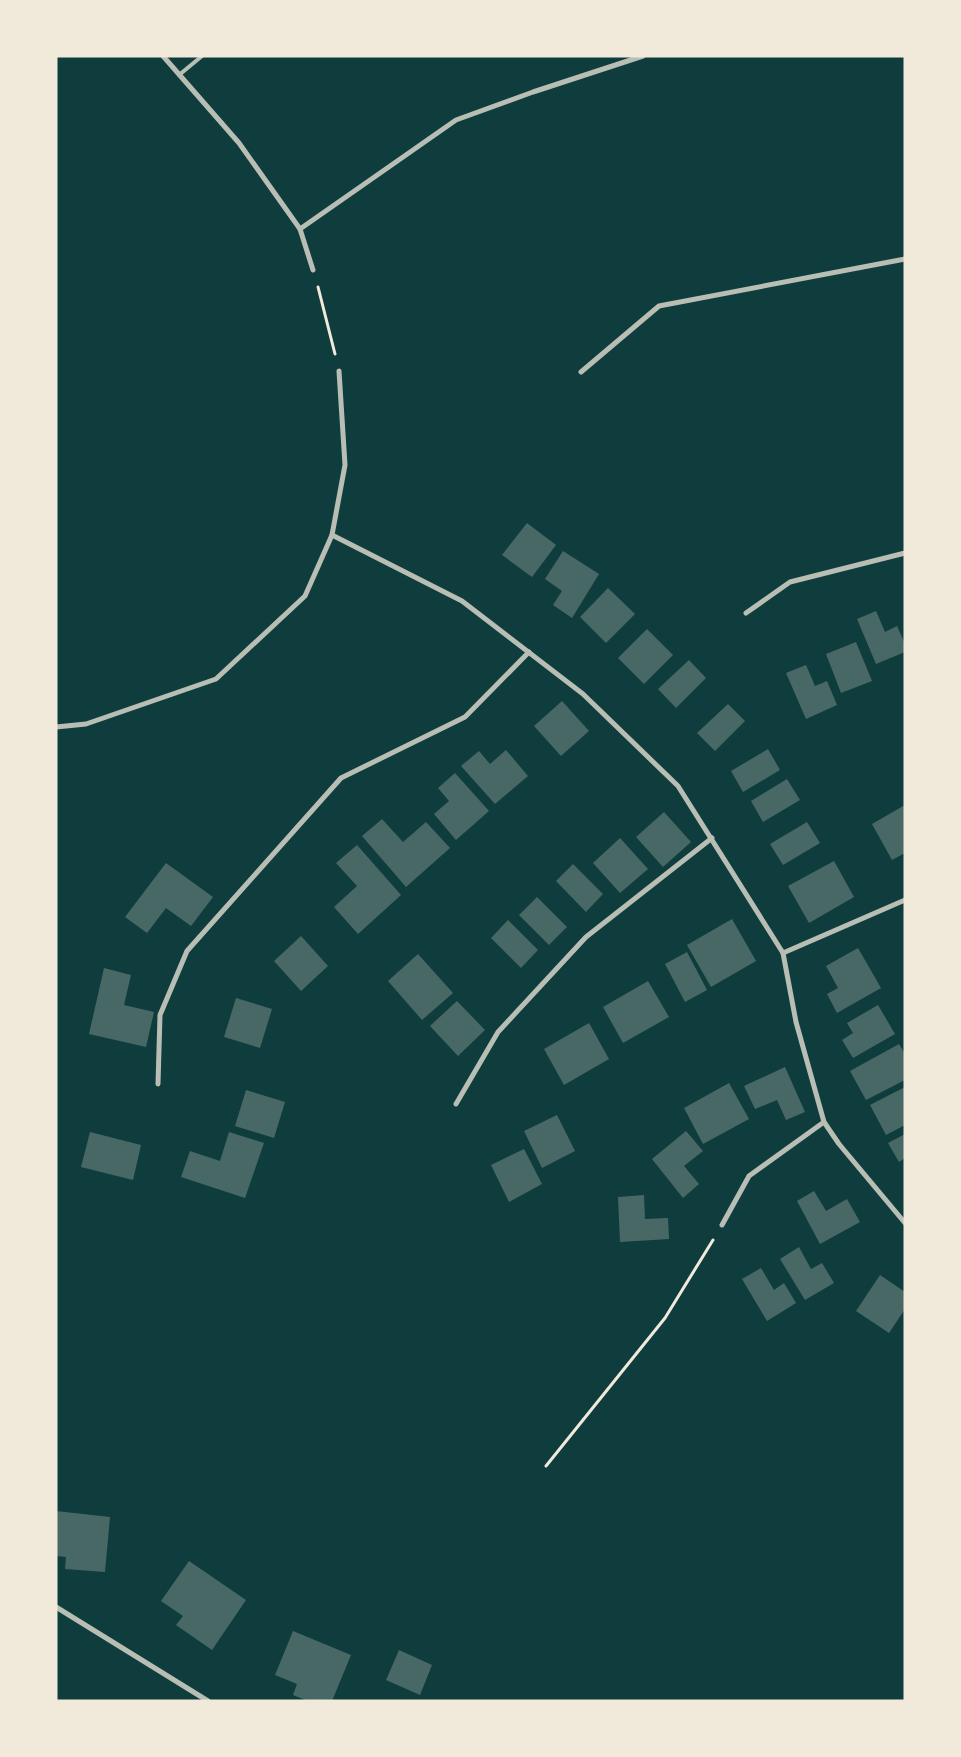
<svg xmlns="http://www.w3.org/2000/svg" width="961" height="1757" font-family="Raleway,sans-serif">
<rect width="100%" height="100%" fill="#0f3d3e"/>
<g fill="#486865">
<polygon points="527,523 556,545 532,577 502,555"/>
<polygon points="563,551 599,574 572,618 553,605 562,591 545,579"/>
<polygon points="608,588 635,614 606,643 580,617"/>
<polygon points="876,611 885,632 897,626 905,644 905,652 876,664 857,619"/>
<polygon points="647,629 673,655 644,684 618,658"/>
<polygon points="856,642 872,681 841,693 826,654"/>
<polygon points="689,660 706,678 676,708 658,689"/>
<polygon points="806,665 815,686 827,681 837,705 806,719 786,673"/>
<polygon points="562,701 589,731 561,756 534,726"/>
<polygon points="728,704 745,721 715,751 697,733"/>
<polygon points="768,749 780,770 743,792 731,771"/>
<polygon points="506,750 528,776 495,804 461,766 479,751 490,764"/>
<polygon points="455,773 489,811 456,840 434,814 449,801 438,788"/>
<polygon points="787,779 800,800 763,822 751,801"/>
<polygon points="905,805 905,853 892,860 872,824"/>
<polygon points="664,812 691,842 663,867 636,837"/>
<polygon points="382,819 403,842 426,822 450,848 406,887 362,836"/>
<polygon points="807,822 820,843 783,865 770,844"/>
<polygon points="620,838 648,869 620,893 593,863"/>
<polygon points="357,845 401,895 358,934 334,907 357,886 336,863"/>
<polygon points="834,861 854,897 809,923 788,886"/>
<polygon points="166,863 213,897 191,926 166,908 147,933 125,917"/>
<polygon points="573,864 603,894 586,912 556,881"/>
<polygon points="537,897 567,927 549,945 519,915"/>
<polygon points="732,919 756,961 711,987 687,945"/>
<polygon points="508,920 538,950 521,968 491,938"/>
<polygon points="301,936 328,966 301,991 274,961"/>
<polygon points="858,948 881,988 837,1013 827,994 838,988 826,966"/>
<polygon points="687,952 707,990 685,1002 665,964"/>
<polygon points="418,954 453,993 422,1020 388,981"/>
<polygon points="104,968 131,975 124,1005 154,1012 146,1047 89,1034"/>
<polygon points="648,981 669,1017 623,1043 603,1007"/>
<polygon points="236,998 272,1009 260,1048 224,1037"/>
<polygon points="457,1001 485,1030 458,1056 430,1026"/>
<polygon points="878,1005 895,1034 853,1058 842,1040 853,1033 847,1023"/>
<polygon points="589,1023 609,1059 564,1085 544,1049"/>
<polygon points="899,1044 905,1054 905,1080 866,1100 850,1071"/>
<polygon points="785,1067 805,1112 786,1120 777,1100 755,1109 744,1086"/>
<polygon points="729,1083 749,1119 703,1144 684,1108"/>
<polygon points="905,1087 905,1125 886,1135 870,1105"/>
<polygon points="246,1090 285,1102 274,1138 235,1126"/>
<polygon points="557,1115 575,1151 542,1168 524,1131"/>
<polygon points="686,1131 703,1151 684,1166 699,1184 683,1198 652,1159"/>
<polygon points="90,1132 141,1145 133,1180 81,1167"/>
<polygon points="229,1132 264,1143 245,1198 181,1177 190,1151 220,1161"/>
<polygon points="905,1134 905,1158 899,1162 888,1143"/>
<polygon points="524,1149 542,1184 509,1202 491,1165"/>
<polygon points="814,1191 826,1211 847,1199 860,1222 820,1244 797,1201"/>
<polygon points="644,1195 645,1219 668,1218 669,1239 620,1242 618,1197"/>
<polygon points="799,1247 811,1269 822,1263 834,1283 805,1300 780,1259"/>
<polygon points="761,1268 774,1290 784,1283 796,1303 767,1321 742,1279"/>
<polygon points="880,1275 905,1292 905,1309 889,1333 856,1311"/>
<polygon points="56,1511 110,1517 105,1572 65,1569 66,1557 56,1556"/>
<polygon points="189,1561 246,1600 212,1650 176,1625 183,1616 161,1601"/>
<polygon points="293,1631 351,1655 332,1701 308,1701 293,1695 297,1684 275,1675"/>
<polygon points="399,1650 432,1665 420,1695 386,1680"/>
</g>
<g fill="none" stroke-linecap="round" stroke-linejoin="round">
<g stroke="#f1e9da" stroke-width="3">
<polyline points="318,287 335,354"/>
<polyline points="546,1466 665,1318 713,1240"/>
</g>
<polyline stroke="#b8beb3" stroke-width="4" points="179,75 202,56"/>
<g stroke="#b8beb3" stroke-width="5">
<polyline points="163,56 239,143 300,229 313,270"/>
<polyline points="300,229 456,120 533,92 643,56"/>
<polyline points="581,372 659,306 905,259"/>
<polyline points="332,535 462,601 583,694 678,786 783,953 796,1022 824,1122 839,1144 905,1223"/>
<polyline points="746,613 790,582 905,553"/>
<polyline points="56,727 86,724 216,679 305,596 332,535 345,465 339,371"/>
<polyline points="783,953 905,900"/>
<polyline points="158,1084 160,1015 187,951 341,778 465,717 529,652"/>
<polyline points="456,1104 498,1032 586,937 712,838"/>
<polyline points="722,1225 749,1176 824,1122"/>
<polyline points="56,1607 208,1701"/>
</g>
</g>
<rect width="961" height="1757" fill="none" stroke="#f1e9da" stroke-width="115"/>
</svg>
